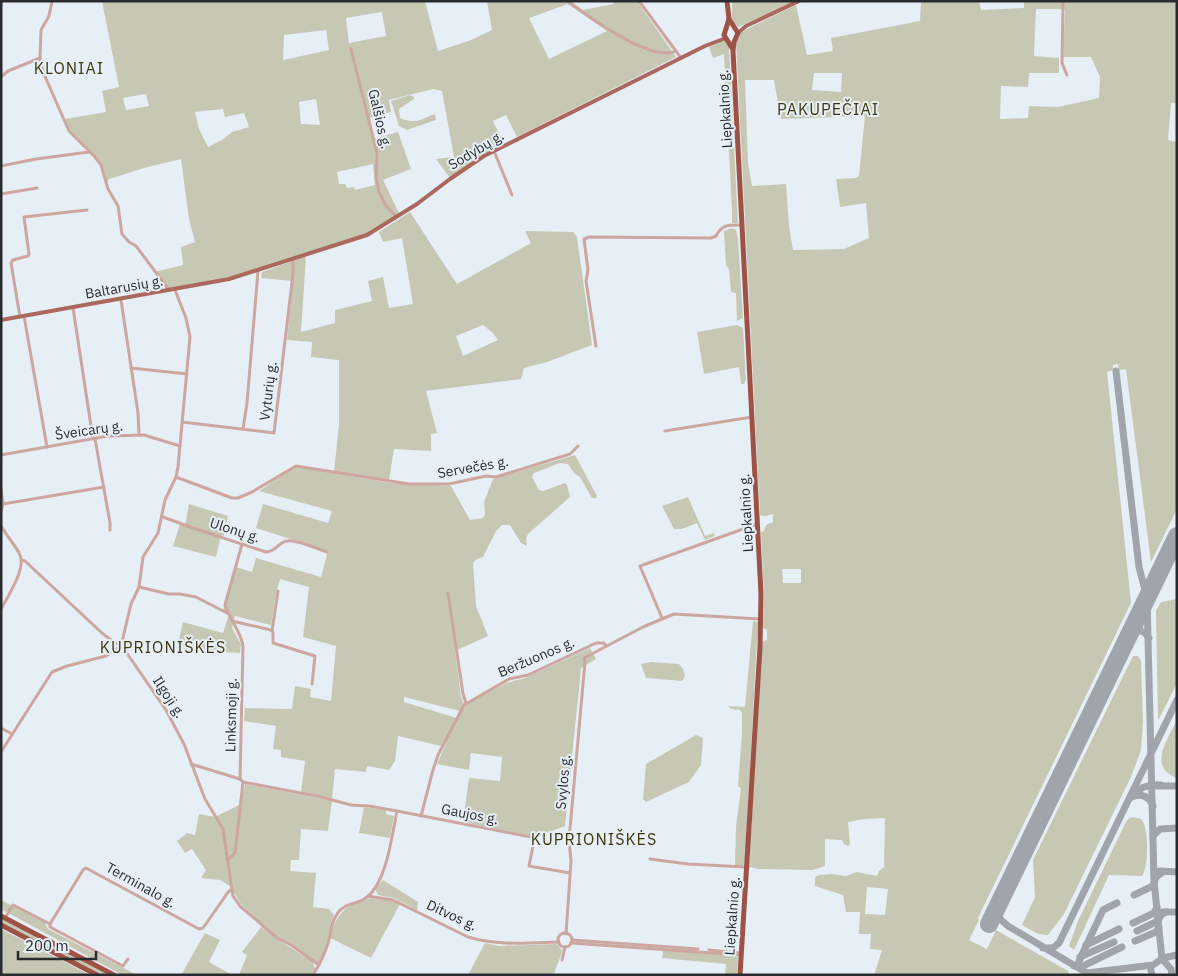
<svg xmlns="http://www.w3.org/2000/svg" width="1178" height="976" font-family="'IBM Plex Sans',sans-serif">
<rect width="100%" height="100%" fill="#e7eff6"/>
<g fill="#c6c8b4" fill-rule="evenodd">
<path d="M 102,1 L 425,1 L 438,51 L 471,40 L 492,30 L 487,1 L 571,1 L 583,10 L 613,4 L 615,1 L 641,1 L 639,4 L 676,57 L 517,137 L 506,115 L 493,121 L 504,143 L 480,156 L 450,178 L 436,159 L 454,157 L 442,91 L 433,89 L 389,100 L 391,112 L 370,118 L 374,139 L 398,132 L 411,169 L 383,180 L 400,215 L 364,235 L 234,276 L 169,289 L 155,272 L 183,265 L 181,247 L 195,242 L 189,219 L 181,159 L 144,168 L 109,179 L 107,183 L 103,167 L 71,132 L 65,119 L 106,112 L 102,91 L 119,87 ZM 568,4 L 607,31 L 549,59 L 529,18 ZM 382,12 L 386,36 L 349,43 L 346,18 ZM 326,30 L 329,50 L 283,60 L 284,35 ZM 146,94 L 149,106 L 126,110 L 123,98 ZM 316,99 L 320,125 L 301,124 L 299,102 ZM 223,109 L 225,117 L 244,113 L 249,127 L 232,132 L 222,140 L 208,147 L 199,129 L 195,112 ZM 373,164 L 375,185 L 355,190 L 354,187 L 347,188 L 345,184 L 339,184 L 337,172 Z"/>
<polygon points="732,1 797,1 738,27 732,21"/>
<path d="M 921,1 L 979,1 L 981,10 L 1024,8 L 1024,1 L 1177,1 L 1177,103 L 1171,103 L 1168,140 L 1177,142 L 1177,509 L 1151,562 L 1126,369 L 1119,370 L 1118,364 L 1113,365 L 1113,370 L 1107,372 L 1131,603 L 978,918 L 979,920 L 969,940 L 987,949 L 996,930 L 1068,971 L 1069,975 L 874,975 L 882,950 L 870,949 L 871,934 L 859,934 L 860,912 L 846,912 L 843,895 L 815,886 L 815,877 L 819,875 L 831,874 L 846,876 L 857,872 L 877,876 L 879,871 L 884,867 L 885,818 L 864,819 L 848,822 L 850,844 L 848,846 L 844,844 L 842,840 L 825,839 L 825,866 L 813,870 L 758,869 L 751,867 L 749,868 L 762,642 L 767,640 L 767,630 L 763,628 L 764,595 L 761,532 L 764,531 L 766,525 L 773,522 L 773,514 L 765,516 L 760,515 L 736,42 L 741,33 L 747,29 L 796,5 L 807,55 L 833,51 L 831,38 L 920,21 ZM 1036,9 L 1065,9 L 1063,57 L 1091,57 L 1100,77 L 1099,98 L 1058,107 L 1029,106 L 1028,118 L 1000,119 L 1001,86 L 1028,87 L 1029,73 L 1059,73 L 1059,58 L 1034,56 ZM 814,73 L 842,73 L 841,92 L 812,90 ZM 745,80 L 774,80 L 781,119 L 865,116 L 859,176 L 856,178 L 836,179 L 840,207 L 866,203 L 869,238 L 844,249 L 793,250 L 789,226 L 786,184 L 752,186 L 748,163 ZM 782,569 L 801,569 L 801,583 L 783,583 ZM 867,887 L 888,889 L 885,915 L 865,914 Z"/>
<polygon points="725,40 729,47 738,223 732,223 732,211 724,54 713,58 709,47"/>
<path d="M 410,95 L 414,97 L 414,99 L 399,109 L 400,118 C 418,125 420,119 435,114 L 436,120 L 407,130 L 399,126 L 391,101 Z"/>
<path d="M 410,212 L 457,284 L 531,243 L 525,231 L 573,232 L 577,237 L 592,345 L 547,362 L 524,368 L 521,379 L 426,391 L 437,433 L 431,434 L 431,451 L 394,449 L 389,480 L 334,472 L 339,424 L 339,360 L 311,357 L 312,342 L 287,340 L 293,281 L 261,278 L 262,272 L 306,256 L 301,332 L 335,323 L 335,310 L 372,301 L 368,281 L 383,277 L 389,308 L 413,304 L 402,238 L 383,242 L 379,232 ZM 483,325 L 493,333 L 498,340 L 463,356 L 456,336 Z"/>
<polygon points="732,228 736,230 738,238 743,318 737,321 736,293 731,292 729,269 726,265 724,231"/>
<polygon points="737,325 743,328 746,380 744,384 741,384 739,367 704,374 697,332"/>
<polygon points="575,455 597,496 596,498 592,498 580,477 574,473 568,464 560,463 534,473 532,477 539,490 543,491 565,483 567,485 570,497 528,534 526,539 527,546 521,543 510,525 502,525 496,531 483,557 477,559 473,563 476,606 488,636 455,651 461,697 464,704 460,711 404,697 404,702 457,718 441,746 398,736 395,761 389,770 367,766 366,772 335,769 332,799 301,793 305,761 281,757 281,750 273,749 276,726 244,721 245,708 292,709 295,686 311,689 310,697 331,701 336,646 303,637 309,587 280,579 276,593 271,625 235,616 232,628 241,644 240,653 202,651 201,643 196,642 177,648 183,622 223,633 229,614 223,610 236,567 252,572 256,558 321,577 328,551 256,528 263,504 328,523 332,511 259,491 292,469 297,467 391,483 451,486 470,520 483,518 485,514 484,502 493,479"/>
<polygon points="688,497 705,536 714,533 715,536 705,540 697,523 682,529 674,529 662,506"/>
<polygon points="189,504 228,516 224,536 221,535 216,557 173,546 180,524 185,526"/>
<polygon points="1177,599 1177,683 1159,719 1158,719 1156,611 1161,602"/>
<polygon points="753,621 758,622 745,863 742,866 735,865 736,827 741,788 738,786 742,733 742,713 740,710 731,709 728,706 745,707"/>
<polygon points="590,648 596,659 581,668 565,826 536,837 463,822 469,778 500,781 502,757 471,753 469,770 437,764 450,734 465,705 506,683 525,678"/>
<polygon points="1133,656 1138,656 1141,661 1143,722 1141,750 1131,777 1064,914 1048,935 1038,934 1022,925 1035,897 1033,860"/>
<polygon points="651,662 679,664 683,669 685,676 682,681 646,678 641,664"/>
<path d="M 1177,720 L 1177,778 C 1147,767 1168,739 1177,720 Z"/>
<polygon points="696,735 703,738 701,765 689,782 646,802 643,799 646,764"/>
<polygon points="245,784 332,801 328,831 301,829 299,860 291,860 290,871 316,873 313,907 329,909 334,915 325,950 318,963 273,934 240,903 230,886 220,880 201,878 206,870 192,849 185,853 177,841 187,833 195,835 199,814 215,817 241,804"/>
<polygon points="364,807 386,810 386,814 394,816 390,838 359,833"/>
<path d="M 1133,817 L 1141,819 C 1149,827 1149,867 1142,876 L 1109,875 L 1074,950 L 1069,946 L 1078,921 L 1125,824 L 1128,819 Z"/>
<polygon points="383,880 418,902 417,910 394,898 378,895 375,889"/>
<path d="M 371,898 L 393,901 L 400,904 L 371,958 L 330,938 C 337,912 345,905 371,898 Z"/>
<polygon points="1,900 45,923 48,929 137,975 122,975 1,909"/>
<polygon points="1,918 110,975 101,975 1,923"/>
<polygon points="261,927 280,941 313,962 315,969 311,975 239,975 247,955 242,952"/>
<polygon points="1,929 90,975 1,975"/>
<polygon points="205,933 220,940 209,962 232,975 181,975"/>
<path d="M 485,943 L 499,946 L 557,944 L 562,950 C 561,959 556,965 554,975 L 468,975 Z"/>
<polygon points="663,951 683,951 736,956 738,958 737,975 725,975 726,964 662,958"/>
</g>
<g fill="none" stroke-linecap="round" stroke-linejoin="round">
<g stroke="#9fa5aa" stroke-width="7">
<polyline points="1116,371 1139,567 1147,598 1154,881 1162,959 1171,969 1172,975"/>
<path d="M 1127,638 C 1133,629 1143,628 1149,638"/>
<polyline points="1157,786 1177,786"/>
<path d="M 1132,795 C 1140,787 1149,784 1161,785"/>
<path d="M 1132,797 C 1141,793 1149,796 1153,806"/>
<polyline points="1154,835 1160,829 1177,828"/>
<polyline points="1160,871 1177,872"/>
<polyline points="1134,895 1153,886 1156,877 1163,872"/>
<polyline points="997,907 999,918 1008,926 1087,973 1153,965 1163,958 1177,955"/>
<polyline points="1162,912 1177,912"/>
<polyline points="1133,923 1154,913 1157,907"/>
<polyline points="1137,931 1158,921 1161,915 1166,912"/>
<polyline points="1135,941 1156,932 1159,927"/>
<polyline points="1086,945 1119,929"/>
<polyline points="1043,948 1053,948 1059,943 1177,700"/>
<polyline points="1080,957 1114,942"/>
<polyline points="1074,966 1083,966 1122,947"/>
<polyline points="1150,966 1152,975"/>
<polyline points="1082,970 1079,967 1079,961 1103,910 1117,903"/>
</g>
<polyline stroke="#9fa5aa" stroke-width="18" points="989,924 1177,536"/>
<g stroke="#cda69f" stroke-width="3">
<polyline points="52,1 49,16 41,30 40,58 43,72 69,131 95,157 101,165 108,189 118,206 122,234 129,242 136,246 169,290"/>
<polyline points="639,1 681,58"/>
<polyline points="1063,1 1062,63 1067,75"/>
<path d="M 568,2 C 590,17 651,63 676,51"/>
<polyline points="351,49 377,153 376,178 379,192 386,206 397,217"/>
<polyline points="1,77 8,71 40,58"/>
<polyline points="494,151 512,195"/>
<polyline points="1,166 36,159 89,152"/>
<polyline points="1,194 37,188"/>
<polyline points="121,300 138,413 139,435"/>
<polyline points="73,308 93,439"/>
<polyline points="24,316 47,447"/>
<polyline points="20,317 11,263 13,260 28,256 29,254 24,217 87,210"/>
<path d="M 596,346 L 586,281 L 588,270 L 584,239 L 589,237 L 711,238 L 716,236 C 722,224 729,225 741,225"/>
<polyline points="131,368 187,374"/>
<polyline points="182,422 274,433 293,274 293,259"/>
<polyline points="243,429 247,403 258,271"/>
<polyline points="665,431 752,417"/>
<polyline points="95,439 110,523 110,530"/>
<polyline points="1,455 108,436 144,435 180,446"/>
<polyline points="176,477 232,498 238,498 252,492 296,466 409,484 449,484 486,476 496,477 570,454 578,446"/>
<polyline points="1,489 3,504 1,512"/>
<polyline points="3,504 104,487"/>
<path d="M 163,517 L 193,528 L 266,552 C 276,552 278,542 287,541 C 295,539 318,549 327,552"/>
<path d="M 1,525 C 6,536 15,544 20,555 C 26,569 8,596 1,609"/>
<polyline points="21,560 25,561 103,634 124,649 166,710 184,744 205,799 223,829 232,890 233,896 240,906 277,938 291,945 319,965"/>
<polyline points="139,587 169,594 180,594 196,597 227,613"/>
<polyline points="448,593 463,694 466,703"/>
<polyline points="662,618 640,566 757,524"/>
<polyline points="232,621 271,630 273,632 273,643 315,656 312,684"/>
<polyline points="272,631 278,591"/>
<polyline points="1,728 12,734"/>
<polyline points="1,752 52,672 67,666 106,656 121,646 131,604 139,587 143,557 158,533 165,500 176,477 178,467 190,337 186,318 175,290"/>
<polyline points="191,764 240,779"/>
<polyline points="243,782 321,797 351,805 369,806 397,811 531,837 534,841 529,866 570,873"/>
<polyline points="421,816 433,770 438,755 464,705 509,679 528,675 596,643 604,643 606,646"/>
<path d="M 229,859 L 235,853 L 243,782 L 240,779 L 243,646 C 241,631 229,619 225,605 L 242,544"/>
<polyline points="650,859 688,864 746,867"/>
<path d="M 368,896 L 393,900 L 468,937 C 498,946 527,943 559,942"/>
<polyline points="5,918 13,905 50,924 83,870 86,868 199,929 203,928 229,891 232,890"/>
<polyline points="50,924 50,927 123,966 128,959"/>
<circle cx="565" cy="940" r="7"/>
<polyline points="566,934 571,861 569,840 585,662 584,658 643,627 674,614 760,619"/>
<polyline points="572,940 698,949"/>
<polyline points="571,943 741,955"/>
<polyline points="709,950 741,953"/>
<polyline points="562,960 565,947"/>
<path d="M 313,975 C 319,965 325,954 328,943 C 331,933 331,923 337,914 C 344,902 358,905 367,897 C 387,881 392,835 397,811"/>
</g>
<g stroke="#ab695d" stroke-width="4">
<polyline points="738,33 746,26 799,1"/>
<polyline points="1,320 229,279 367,235 417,204 450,179 484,156 705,46 726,38"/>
</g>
<g stroke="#9e5245" stroke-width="5">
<polyline points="727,1 729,19 724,35 732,48"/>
<polyline points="729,19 738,33 734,42 733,51 761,594 760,647 740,975"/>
<polyline points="1,916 114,975"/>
<polyline points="1,925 97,975"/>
</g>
</g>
<g text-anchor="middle" stroke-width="4" stroke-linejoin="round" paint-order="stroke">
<g font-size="14" fill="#292c2f" stroke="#e7eff6">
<text transform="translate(725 109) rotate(-93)" y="5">Liepkalnio g.</text>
<text transform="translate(380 119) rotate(77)" y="5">Galšios g.</text>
<text transform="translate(476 150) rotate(-31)" y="5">Sodybų g.</text>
<text transform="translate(124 287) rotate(-10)" y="5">Baltarusių g.</text>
<text transform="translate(268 391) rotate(-83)" y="5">Vyturių g.</text>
<text transform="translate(89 430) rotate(-8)" y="5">Šveicarų g.</text>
<text transform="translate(473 467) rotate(-10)" y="5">Servečės g.</text>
<text transform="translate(746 513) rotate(-93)" y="5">Liepkalnio g.</text>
<text transform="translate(235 530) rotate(18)" y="5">Ulonų g.</text>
<text transform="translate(536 657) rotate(-23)" y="5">Beržuonos g.</text>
<text transform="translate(169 697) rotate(57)" y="5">Ilgoji g.</text>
<text transform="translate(231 715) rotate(-89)" y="5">Linksmoji g.</text>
<text transform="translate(563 782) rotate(-85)" y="5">Svylos g.</text>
<text transform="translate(470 814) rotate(11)" y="5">Gaujos g.</text>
<text transform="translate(141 885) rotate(29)" y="5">Terminalo g.</text>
<text transform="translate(452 915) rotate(25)" y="5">Ditvos g.</text>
<text transform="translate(732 916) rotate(-86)" y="5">Liepkalnio g.</text>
</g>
<g font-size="16" letter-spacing="1" fill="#3c370c" stroke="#e7eff6">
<text x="69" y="74">KLONIAI</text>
<text x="828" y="115">PAKUPEČIAI</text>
<text x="163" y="653">KUPRIONIŠKĖS</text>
<text x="594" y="845">KUPRIONIŠKĖS</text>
</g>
</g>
<rect width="1178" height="976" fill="none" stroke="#292c2f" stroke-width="5"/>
<path d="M18 951v8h78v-8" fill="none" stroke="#292c2f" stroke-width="2.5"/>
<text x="25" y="951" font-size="15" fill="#292c2f" stroke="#e7eff6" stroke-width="4" paint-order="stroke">200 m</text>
</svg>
